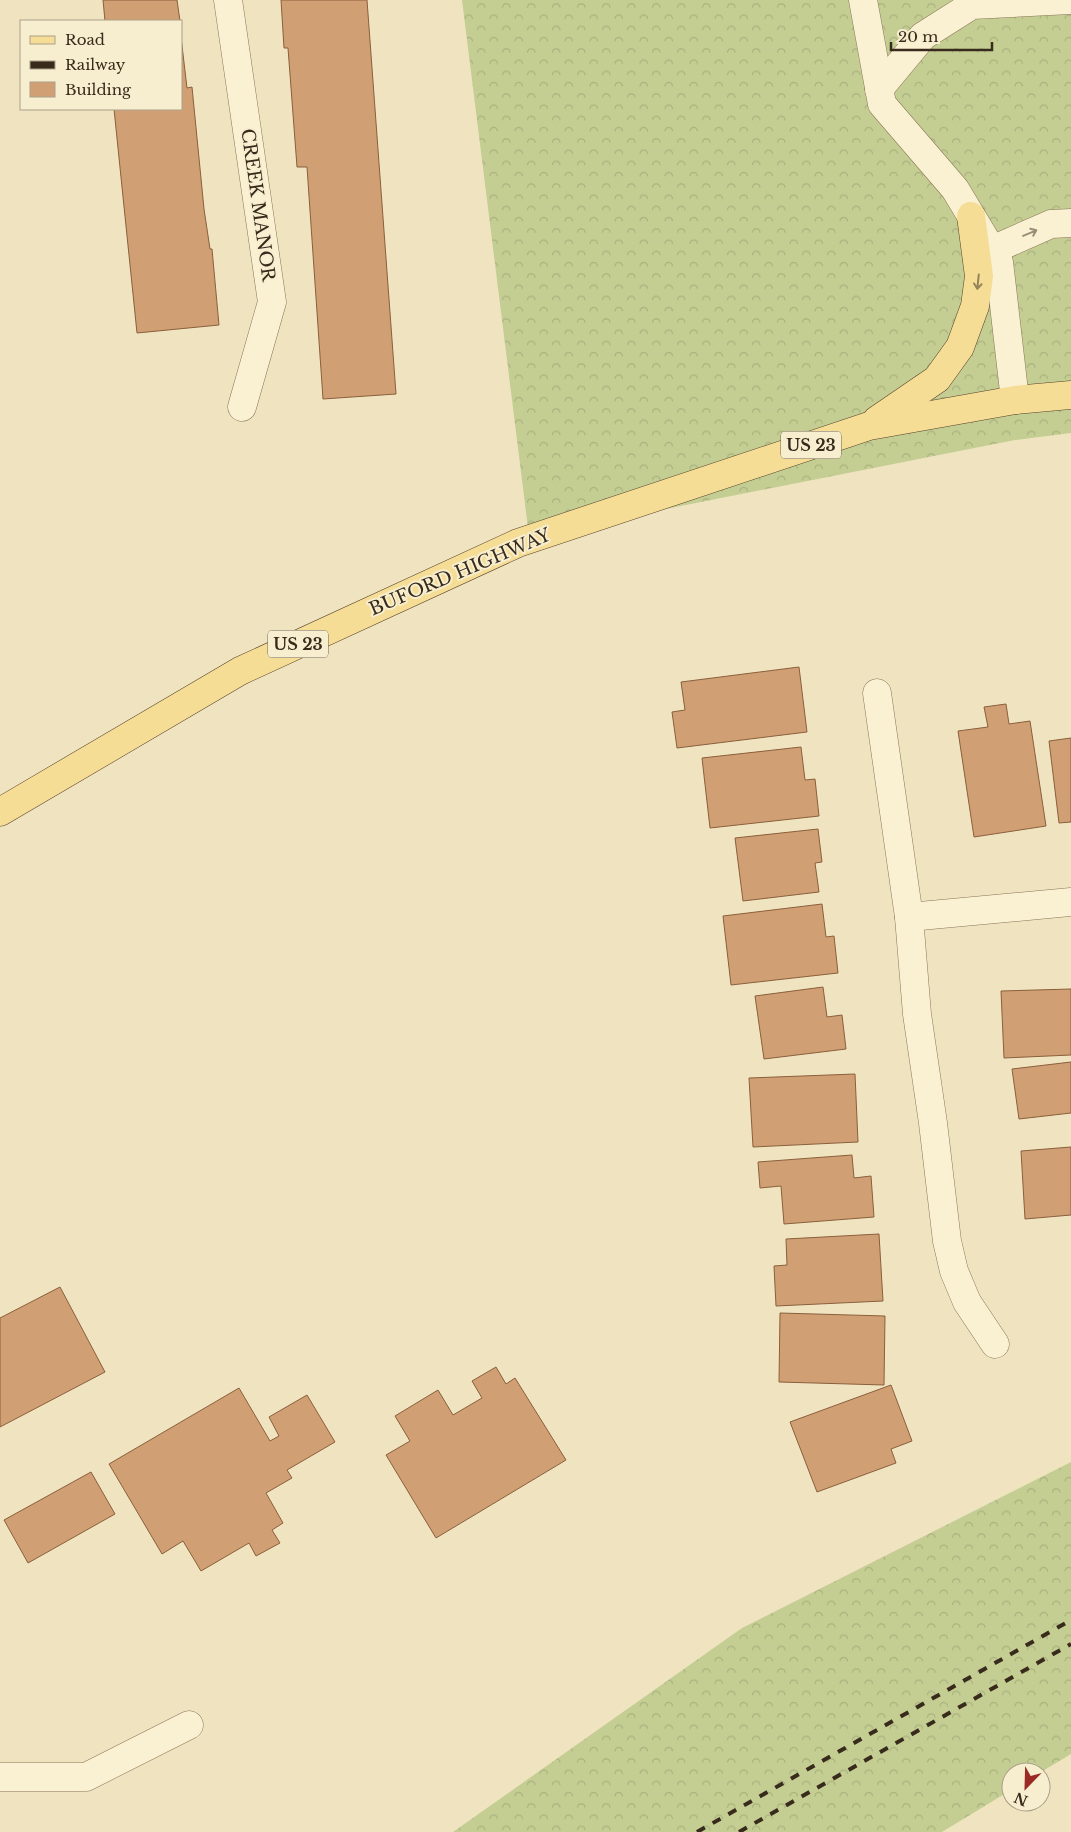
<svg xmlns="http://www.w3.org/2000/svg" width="1071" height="1832" font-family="'Libre Baskerville',serif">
<defs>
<pattern id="forest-crowns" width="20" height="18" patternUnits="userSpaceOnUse" patternTransform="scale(1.25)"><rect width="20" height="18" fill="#c4ce93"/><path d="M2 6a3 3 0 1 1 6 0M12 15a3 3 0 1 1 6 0" fill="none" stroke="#a9b17e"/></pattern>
</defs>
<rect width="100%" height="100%" fill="#f0e4c0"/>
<g fill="url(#forest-crowns)">
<polygon points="462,0 1071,0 1071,433 1015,440 529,536"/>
<polygon points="1071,1462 1071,1754 1041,1772 1011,1772 1011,1790 942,1832 453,1832 742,1628"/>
</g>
<g fill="#d09f74" stroke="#8a5f3c">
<polygon points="103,0 177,0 180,21 105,21"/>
<polygon points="281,0 367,0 396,394 323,399 307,167 297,167 288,48 284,48"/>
<polygon points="181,37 187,88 192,87 204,209 210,249 212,249 219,325 137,333 114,109 181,109"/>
<polygon points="799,667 807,732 677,748 672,712 685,710 681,682"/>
<polygon points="1006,704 1009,724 1030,721 1046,826 974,837 958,731 988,727 984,707"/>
<polygon points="1071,738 1071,822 1059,823 1049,741"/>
<polygon points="801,747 805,780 815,779 819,816 710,828 702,758"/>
<polygon points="818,829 822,862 815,863 819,892 743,901 735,838"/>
<polygon points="822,904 826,937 834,936 838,973 731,985 723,916"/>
<polygon points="823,987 827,1017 842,1015 846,1049 764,1059 755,996"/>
<polygon points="1071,989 1071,1055 1004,1058 1001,991"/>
<polygon points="1071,1062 1071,1113 1019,1119 1012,1069"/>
<polygon points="855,1074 858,1142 753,1147 749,1078"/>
<polygon points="1071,1147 1071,1215 1025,1219 1021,1151"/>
<polygon points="852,1155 854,1178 871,1176 874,1217 784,1224 781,1186 760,1188 758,1162"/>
<polygon points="879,1234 883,1301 776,1306 774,1266 787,1265 786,1239"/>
<polygon points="60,1287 105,1372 0,1427 0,1318"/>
<polygon points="780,1313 885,1316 884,1385 779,1382"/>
<polygon points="496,1367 506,1384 515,1378 566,1460 436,1538 386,1455 410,1441 395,1416 438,1390 453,1415 482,1398 472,1381"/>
<polygon points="891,1385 912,1441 891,1449 896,1463 817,1492 790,1422"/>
<polygon points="239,1388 270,1441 279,1436 269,1417 307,1395 335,1442 287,1470 292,1478 266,1493 283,1523 272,1530 280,1543 256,1556 249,1543 201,1571 183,1541 162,1554 109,1464"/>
<polygon points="91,1472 115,1514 28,1563 4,1520"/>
</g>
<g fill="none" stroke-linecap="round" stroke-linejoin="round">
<defs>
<g id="minor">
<polyline points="228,0 272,302 242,407"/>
<polyline points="863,0 882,104 955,189 999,262 1015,400"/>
<polyline points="879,89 923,36 972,5 1071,0"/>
<polyline points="992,250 1051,224 1071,223"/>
<polyline points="877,693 909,917 917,1014 933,1123 947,1241 954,1271 967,1302 995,1344"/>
<polyline points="909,917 1071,902"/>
<polyline points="0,1777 86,1777 189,1725"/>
</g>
<g id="major">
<polyline points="877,420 937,379 960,347 975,306 979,276 971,216"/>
<polyline points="0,812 240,671 518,543 869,426 1015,400 1071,395"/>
</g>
</defs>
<use href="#minor" stroke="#8a7557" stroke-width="29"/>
<use href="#major" stroke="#57422c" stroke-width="29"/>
<use href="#minor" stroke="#faf1d3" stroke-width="28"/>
<use href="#major" stroke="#f5dd95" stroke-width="28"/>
<g stroke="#382b1c" stroke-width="4" stroke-dasharray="9 9" stroke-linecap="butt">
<polyline points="697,1832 1071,1620"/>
<polyline points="739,1832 1071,1644"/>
</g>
</g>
<defs><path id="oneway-shaft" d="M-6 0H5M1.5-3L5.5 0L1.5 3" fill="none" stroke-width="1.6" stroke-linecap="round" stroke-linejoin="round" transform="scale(1.25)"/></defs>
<use stroke="#998e78" href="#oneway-shaft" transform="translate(1030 233) rotate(-23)"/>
<use stroke="#968458" href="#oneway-shaft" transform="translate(978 282) rotate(96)"/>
<g text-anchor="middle" stroke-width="4" stroke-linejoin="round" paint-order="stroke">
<g fill="#f7eed0" stroke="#716652" stroke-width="1">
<rect x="781" y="431.5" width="60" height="27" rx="4"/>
<rect x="268" y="630.5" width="60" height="27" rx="4"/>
</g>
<g font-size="16" font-weight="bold" fill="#382b1c">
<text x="811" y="451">US 23</text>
<text x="298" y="650">US 23</text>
</g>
<g font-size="18" fill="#382b1c" stroke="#f7eed0">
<text transform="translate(258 205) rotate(82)" y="6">CREEK MANOR</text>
<text transform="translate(460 572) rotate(-23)" y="6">BUFORD HIGHWAY</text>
</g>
</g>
<rect x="20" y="20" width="162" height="90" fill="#f7eed0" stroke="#aba088"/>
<rect x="30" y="36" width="25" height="8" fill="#f5dd95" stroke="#aba088"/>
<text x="65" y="45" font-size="15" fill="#382b1c">Road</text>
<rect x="30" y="61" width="25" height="8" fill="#382b1c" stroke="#aba088"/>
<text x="65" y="70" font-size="15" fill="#382b1c">Railway</text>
<rect x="30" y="82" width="25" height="15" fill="#d09f74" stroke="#aba088"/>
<text x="65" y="95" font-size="15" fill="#382b1c">Building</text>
<g transform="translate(1026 1787) rotate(203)"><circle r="24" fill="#f7eed0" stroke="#aba088"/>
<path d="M0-4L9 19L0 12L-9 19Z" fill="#9b2a24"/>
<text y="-8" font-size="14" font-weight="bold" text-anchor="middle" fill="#382b1c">N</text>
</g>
<path d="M891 42v8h101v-8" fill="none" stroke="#382b1c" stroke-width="2.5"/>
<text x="898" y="42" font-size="15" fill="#382b1c" stroke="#f7eed0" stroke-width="4" paint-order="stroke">20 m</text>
</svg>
